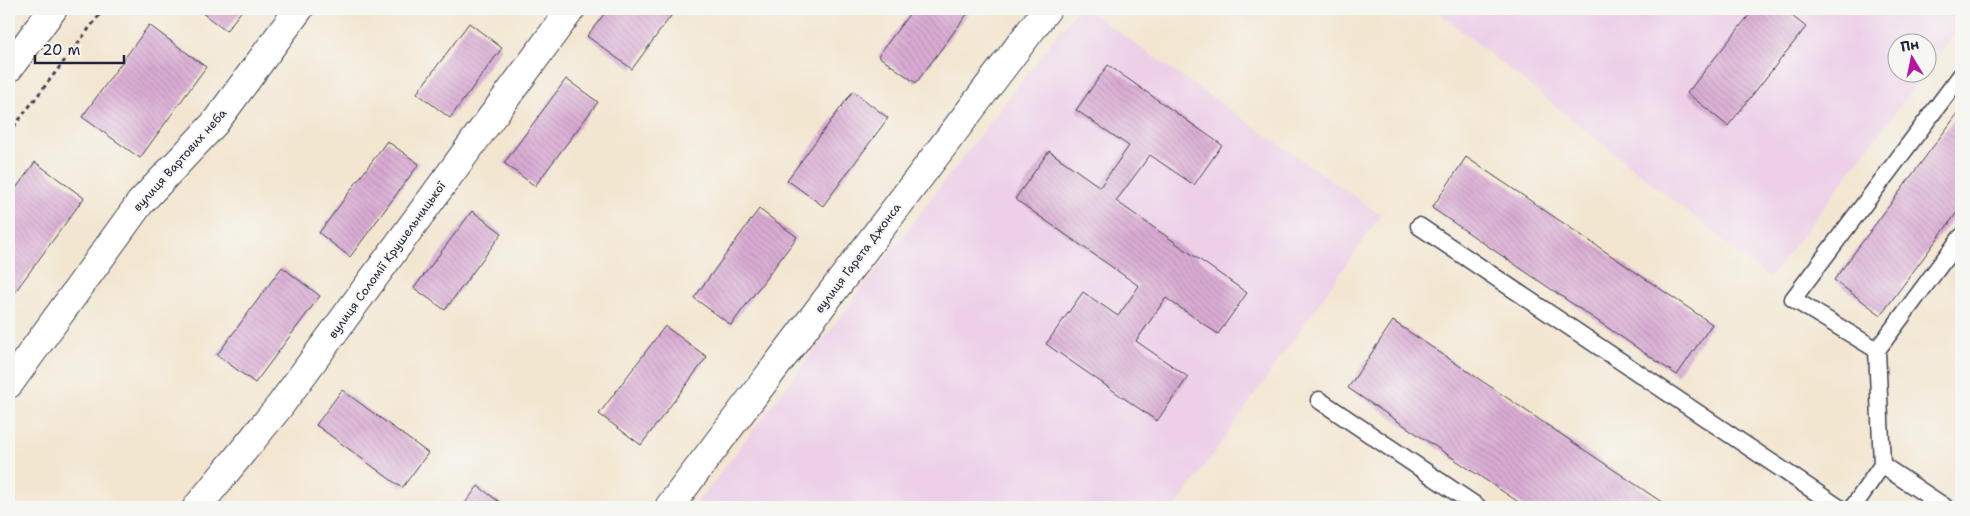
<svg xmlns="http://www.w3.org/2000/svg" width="1970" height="516" font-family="'Shantell Sans',sans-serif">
<defs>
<pattern id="building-back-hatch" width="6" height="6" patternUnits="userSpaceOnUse" patternTransform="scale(1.25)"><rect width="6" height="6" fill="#d9abd3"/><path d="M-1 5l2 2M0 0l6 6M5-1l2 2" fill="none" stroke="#ba93b6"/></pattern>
</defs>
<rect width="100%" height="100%" fill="#f6f6f2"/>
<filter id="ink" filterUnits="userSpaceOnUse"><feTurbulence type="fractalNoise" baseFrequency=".02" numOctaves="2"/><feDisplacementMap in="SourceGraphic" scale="10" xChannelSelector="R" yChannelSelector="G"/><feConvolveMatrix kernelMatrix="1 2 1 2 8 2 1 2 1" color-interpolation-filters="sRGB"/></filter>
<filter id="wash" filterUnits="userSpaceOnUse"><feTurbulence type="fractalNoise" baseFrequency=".0096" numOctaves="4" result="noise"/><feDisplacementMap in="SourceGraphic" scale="20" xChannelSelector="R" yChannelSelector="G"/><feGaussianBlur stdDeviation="1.12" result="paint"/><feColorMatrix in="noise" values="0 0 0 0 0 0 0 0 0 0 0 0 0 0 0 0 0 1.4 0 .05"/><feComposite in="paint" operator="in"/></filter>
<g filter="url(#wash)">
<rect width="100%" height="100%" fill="#f3e6d0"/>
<g fill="#edd0e8" fill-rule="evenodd">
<path d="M 1077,9 L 1085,9 L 1381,215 L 1176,507 L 694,507 ZM 1108,65 L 1222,145 L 1193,185 L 1150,155 L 1116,201 L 1247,293 L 1218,334 L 1166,298 L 1136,341 L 1188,377 L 1157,421 L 1047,344 L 1083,292 L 1118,316 L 1139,286 L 1015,199 L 1049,151 L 1100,187 L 1129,146 L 1077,109 Z"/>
<polygon points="1434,9 1961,9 1961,25 1928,69 1928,42 1898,42 1898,72 1925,73 1770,278"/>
</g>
<g id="blocks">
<g fill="url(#building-back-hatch)">
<polygon points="197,9 243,9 226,31"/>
<polygon points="608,9 676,9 632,69 587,36"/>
<polygon points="913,9 971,9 916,83 878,56"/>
<polygon points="1754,9 1783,9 1806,27 1728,126 1687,93"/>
<polygon points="469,23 502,48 450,118 417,93"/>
<polygon points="149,25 206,67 140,158 82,117"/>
<polygon points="1108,65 1222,145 1194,185 1150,155 1116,201 1247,293 1218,334 1166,298 1136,341 1188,377 1157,421 1046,344 1083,292 1118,316 1139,286 1015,199 1049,151 1100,187 1129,146 1076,110"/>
<polygon points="566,79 598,102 535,186 504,163"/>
<polygon points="853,91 888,118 823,206 787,180"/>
<polygon points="1961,109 1961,207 1881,315 1834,280"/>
<polygon points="387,141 419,164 350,257 319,233"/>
<polygon points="1466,157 1712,324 1677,375 1432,208"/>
<polygon points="35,162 84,198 9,300 9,198"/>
<polygon points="759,209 797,237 731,325 694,298"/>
<polygon points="472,211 502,233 445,310 414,288"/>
<polygon points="282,267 320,296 255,383 217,355"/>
<polygon points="1393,321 1669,507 1526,507 1348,388"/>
<polygon points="665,326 707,357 641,445 599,414"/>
<polygon points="342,390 428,453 402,488 316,425"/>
<polygon points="478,486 506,507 462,507"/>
</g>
</g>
</g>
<g filter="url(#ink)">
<use href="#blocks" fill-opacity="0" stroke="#413f51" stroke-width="1"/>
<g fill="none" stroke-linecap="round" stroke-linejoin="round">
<defs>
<g id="service">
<polyline points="1419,226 1838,507"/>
<polyline points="1877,350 1793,299 1961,75"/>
<polyline points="1319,400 1478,507"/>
<polyline points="1882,465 1877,350 1961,237"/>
<polyline points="1853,507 1882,465 1945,507"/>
</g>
<g id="minor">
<polyline points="9,384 140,203 214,124 299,9"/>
<polyline points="197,507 279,407 571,9"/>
<polyline points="669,507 1047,9"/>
</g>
<polyline id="tertiary" points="9,68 53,9"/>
</defs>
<use href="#service" stroke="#413f51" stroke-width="19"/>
<use href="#minor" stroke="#413f51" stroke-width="30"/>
<use href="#tertiary" stroke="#413f51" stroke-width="30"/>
<polyline stroke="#413f51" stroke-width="3" stroke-dasharray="4 4" stroke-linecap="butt" points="9,133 104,9"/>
<use href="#service" stroke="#fff" stroke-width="16"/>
<use href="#minor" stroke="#fff" stroke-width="28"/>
<use href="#tertiary" stroke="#fff" stroke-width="28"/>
</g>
</g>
<g text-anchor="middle" stroke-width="4" stroke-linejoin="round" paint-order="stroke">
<g font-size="12" fill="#22223b" stroke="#f6f6f2">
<text transform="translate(180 160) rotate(-48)" y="4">вулиця Вартових неба</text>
<text transform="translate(858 258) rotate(-53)" y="4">вулиця Ґарета Джонса</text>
<text transform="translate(387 260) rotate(-54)" y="4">вулиця Соломії Крушельницької</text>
</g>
</g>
<rect width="1970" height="516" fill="none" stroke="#f6f6f2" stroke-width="30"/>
<g transform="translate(1912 58) rotate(350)"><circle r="24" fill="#f6f6f2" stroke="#a1a1a9"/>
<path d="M0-4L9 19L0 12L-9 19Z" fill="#b5179e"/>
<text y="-8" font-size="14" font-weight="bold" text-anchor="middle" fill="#22223b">Пн</text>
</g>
<path d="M35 55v8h89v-8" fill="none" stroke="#22223b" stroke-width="2.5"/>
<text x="42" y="55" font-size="15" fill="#22223b" stroke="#f6f6f2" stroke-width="4" paint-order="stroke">20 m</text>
</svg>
